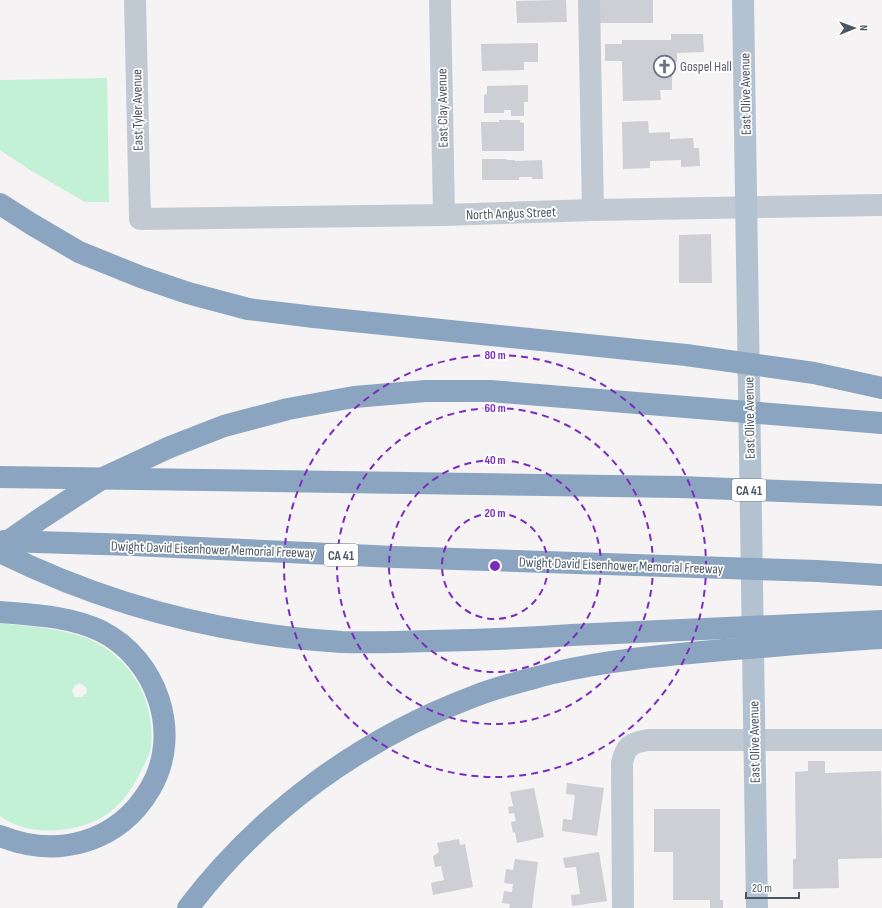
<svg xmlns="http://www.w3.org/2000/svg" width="882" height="908" font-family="'Sofia Sans Condensed',sans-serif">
<rect width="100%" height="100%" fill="#f5f3f3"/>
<g fill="#c3f1d5" fill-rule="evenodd">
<polygon points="107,78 109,202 85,202 33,172 0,150 0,80"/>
<path d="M 0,623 C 30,627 68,628 95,642 C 128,660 148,690 151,727 C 152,735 152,746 149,754 C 147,760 143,767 140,773 C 123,808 99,826 60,830 C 39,832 18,829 0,816 ZM 80,683 L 86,687 L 87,693 L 82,697 L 75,697 L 72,691 L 75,685 Z"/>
</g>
<g fill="#cdcfd5">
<polygon points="556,0 566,0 567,22 517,23 516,1"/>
<rect x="597" y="0" width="56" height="23"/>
<polygon points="671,34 703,34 704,52 677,53 677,62 672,62 672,90 660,90 661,100 623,101 622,61 605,61 605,44 622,44 622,40 671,40"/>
<polygon points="538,43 538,62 524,62 524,70 482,71 481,44"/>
<polygon points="528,85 528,102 524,102 524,116 511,116 511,110 504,110 504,113 484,113 484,95 487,94 487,86"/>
<polygon points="499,120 520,120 520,122 524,123 524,151 482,151 481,122 499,122"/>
<polygon points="648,121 649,133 670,132 670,139 693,138 694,148 699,148 700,166 681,167 681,160 650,161 650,168 623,169 622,122"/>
<polygon points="482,159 506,159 507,160 515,160 515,161 542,160 543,179 532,179 532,177 519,177 519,180 482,180"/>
<polygon points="711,234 712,283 679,283 679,235"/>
<polygon points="808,761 825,761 825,773 881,771 882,858 838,859 839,888 793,889 793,859 796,859 795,772 808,771"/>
<polygon points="567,783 604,788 597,836 562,831 563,819 572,820 575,795 566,794"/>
<polygon points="534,788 544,837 517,843 515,832 513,833 511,822 516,821 514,813 509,814 508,807 513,806 510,792"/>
<polygon points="654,809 720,809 720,900 723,900 723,908 710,908 710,900 673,900 673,852 654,852"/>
<polygon points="459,839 460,845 465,844 473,887 433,895 431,883 444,880 441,866 435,867 433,856 439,852 437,843"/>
<polygon points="599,852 607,901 572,906 571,895 580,894 576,867 565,868 563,858"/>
<polygon points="515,859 538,862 532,908 509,908 510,904 502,903 504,891 512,892 513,884 504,883 506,869 513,870"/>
</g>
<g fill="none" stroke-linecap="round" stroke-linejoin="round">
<g stroke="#c1cad2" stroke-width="22">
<polyline points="135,0 140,219 444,215 593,210 882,205"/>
<polyline points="440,0 444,215"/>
<polyline points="589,0 593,210"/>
<path d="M 623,908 L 622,763 C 626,745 631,743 648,740 L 882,740"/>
</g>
<polyline stroke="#b3c2d1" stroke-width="22" points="743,0 757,908"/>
<g stroke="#8ba5c1" stroke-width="22">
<polyline points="0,204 33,225 79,252 141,277 188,293 248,309 314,317 686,355 814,373 882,388"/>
<polyline points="0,477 680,487 882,495"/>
<polyline points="4,541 133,545 395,557 817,571 882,575"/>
<polyline points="0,547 40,519 103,478 170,447 224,426 288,409 354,397 426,391 490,391 882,423"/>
<path d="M 0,552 C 107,605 223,635 342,642 C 372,643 402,642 432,641 C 479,640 525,638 572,635 C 675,630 778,625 882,621"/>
<path d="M 0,612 C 34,615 69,616 101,631 C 157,659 183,734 150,789 C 118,843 57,859 0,836"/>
<path d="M 188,908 C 261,812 362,738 475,696 C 500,686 527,680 553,673 C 609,660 666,655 723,650 C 776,646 829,641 882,638"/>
</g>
</g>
<g fill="none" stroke="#7b2cbf" stroke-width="2" stroke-dasharray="7 5">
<circle cx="495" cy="566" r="53"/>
<circle cx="495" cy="566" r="106"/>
<circle cx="495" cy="566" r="158"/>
<circle cx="495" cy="566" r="211"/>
</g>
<defs>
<symbol id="church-ring" viewBox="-11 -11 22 22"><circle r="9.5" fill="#fff" stroke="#6b7280" stroke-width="1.5"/><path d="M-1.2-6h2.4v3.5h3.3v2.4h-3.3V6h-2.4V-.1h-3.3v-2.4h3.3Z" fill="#6b7280"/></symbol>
</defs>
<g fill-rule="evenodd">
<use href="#church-ring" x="652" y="54" width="25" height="25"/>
</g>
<g text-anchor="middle" stroke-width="3.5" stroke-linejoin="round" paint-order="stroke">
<g fill="#fff" stroke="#808990" stroke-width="1">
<rect x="732" y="479" width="34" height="22" rx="3"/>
<rect x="324" y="544" width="34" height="22" rx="3"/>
</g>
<g font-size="13" font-weight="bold" fill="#4a5661">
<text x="749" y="495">CA 41</text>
<text x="341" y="560">CA 41</text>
</g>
<g font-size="14" fill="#5b616d" stroke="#fff" text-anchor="start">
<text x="680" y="71">Gospel Hall</text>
</g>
<g font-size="14" fill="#4a5661" stroke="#fff">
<text transform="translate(745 94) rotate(-91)" y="5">East Olive Avenue</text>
<text transform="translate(442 108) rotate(-91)" y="5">East Clay Avenue</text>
<text transform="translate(137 110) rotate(-91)" y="5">East Tyler Avenue</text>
<text transform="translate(511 213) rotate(-2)" y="5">North Angus Street</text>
<text transform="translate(749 418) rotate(-91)" y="5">East Olive Avenue</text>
<text transform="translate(213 549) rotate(2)" y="5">Dwight David Eisenhower Memorial Freeway</text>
<text transform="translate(621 565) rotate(2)" y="5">Dwight David Eisenhower Memorial Freeway</text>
<text transform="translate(754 742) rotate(-91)" y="5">East Olive Avenue</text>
</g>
</g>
<circle cx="495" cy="566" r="6" fill="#7b2cbf" stroke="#fff" stroke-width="2"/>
<g font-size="12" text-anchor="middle" font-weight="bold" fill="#7b2cbf" stroke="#fff" stroke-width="3.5" stroke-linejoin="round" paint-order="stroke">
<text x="495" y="359">80 m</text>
<text x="495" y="412">60 m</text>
<text x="495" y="464">40 m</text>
<text x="495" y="517">20 m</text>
</g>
<g transform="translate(854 28) rotate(89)" stroke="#ffffff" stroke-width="3" paint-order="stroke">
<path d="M0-3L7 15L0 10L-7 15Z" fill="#4a5661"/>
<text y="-6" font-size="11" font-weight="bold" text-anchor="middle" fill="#4a5661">N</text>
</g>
<path d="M746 892v6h53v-6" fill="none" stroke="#4a5661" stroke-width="2"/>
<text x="752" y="892" font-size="12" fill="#4a5661" stroke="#ffffff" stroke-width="3" paint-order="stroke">20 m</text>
</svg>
